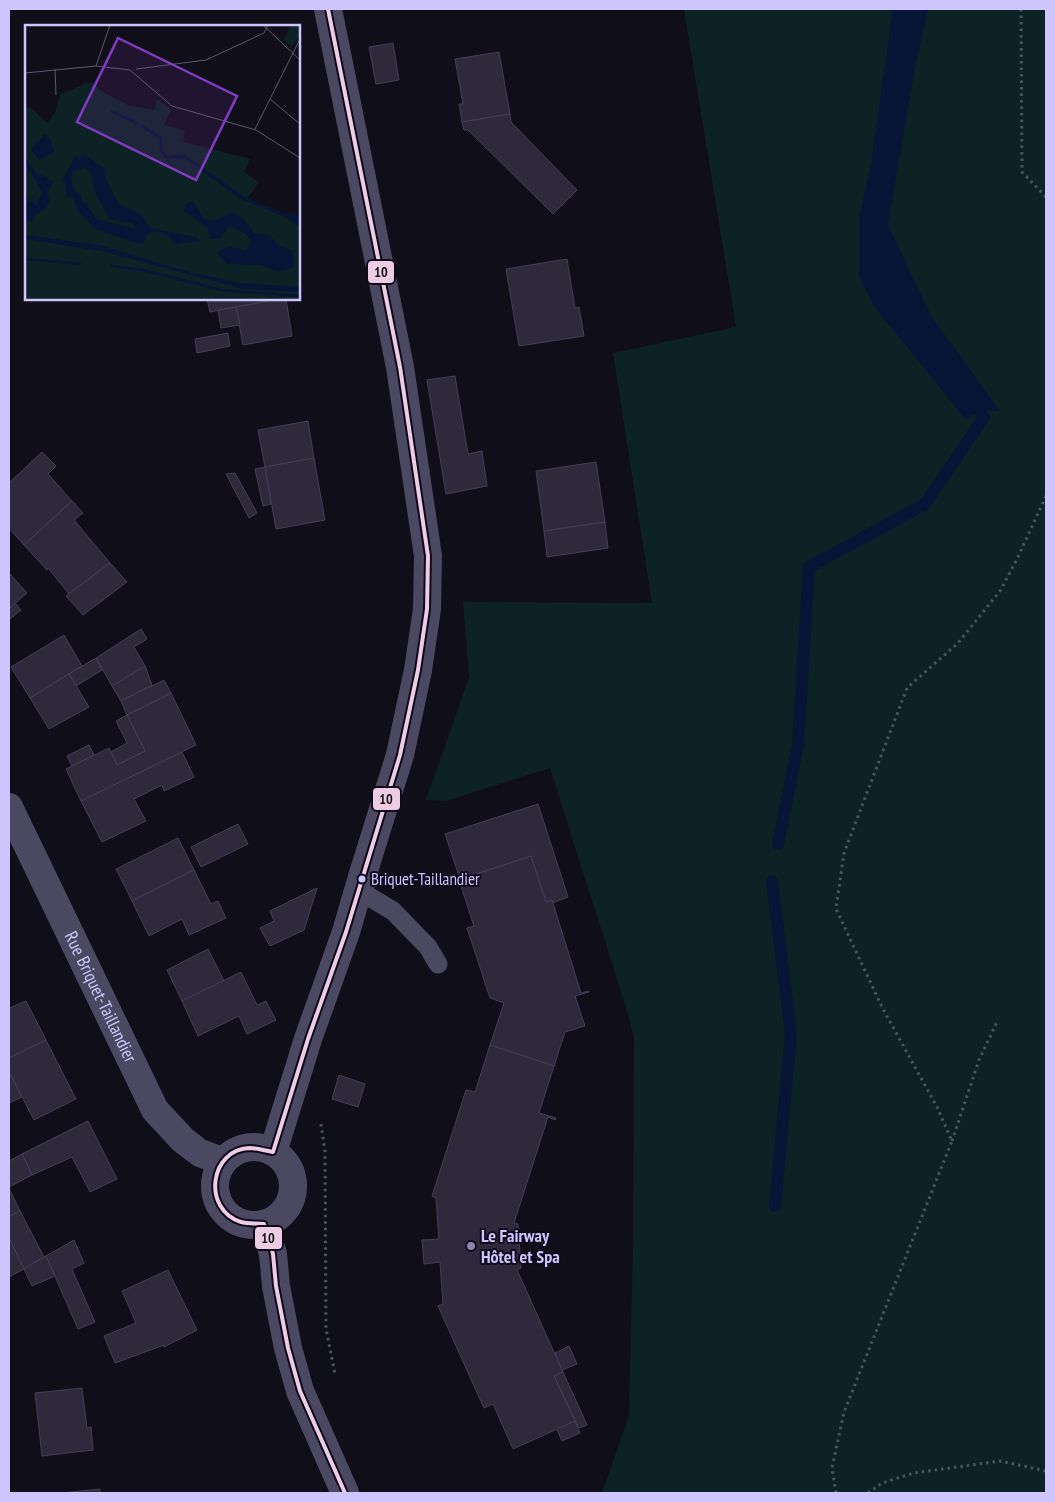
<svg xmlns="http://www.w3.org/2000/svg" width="1055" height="1502" font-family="'PT Sans Narrow',sans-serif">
<rect width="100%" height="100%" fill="#100e18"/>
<polygon fill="#0d2224" points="684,9 1046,9 1046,1493 602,1493 629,1416 633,1246 634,1038 628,1014 550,768 446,801 426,800 469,677 463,602 652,603 613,353 736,327"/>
<polygon fill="#071536" points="893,9 928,9 914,73 888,225 931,316 1000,411 979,410 966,420 873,305 859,276 859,219 871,164"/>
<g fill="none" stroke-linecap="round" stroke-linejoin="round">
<g stroke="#071536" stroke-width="12">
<polyline points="778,844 798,744 809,567 925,504 984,417 970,398"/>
<polyline points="772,881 791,1034 775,1206"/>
</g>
</g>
<g fill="#2e2a3b" stroke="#443f58">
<polygon points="393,43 399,80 376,84 369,47"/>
<polygon points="499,52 510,114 462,122 459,104 463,104 455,59"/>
<polygon points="510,114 511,122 577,190 553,214 468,130 464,130 462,122"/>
<polygon points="567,259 575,308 579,307 584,336 519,346 506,269"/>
<polygon points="207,299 280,299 210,312"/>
<polygon points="280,299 286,299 292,336 243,345 236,307"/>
<polygon points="236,307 240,325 221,328 218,310"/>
<polygon points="228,333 230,346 197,353 195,339"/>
<polygon points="455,376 468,454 482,451 487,486 446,494 427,380"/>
<polygon points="308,421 314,458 265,467 258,430"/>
<polygon points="42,452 56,466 48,474 72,501 24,545 9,528 9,483"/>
<polygon points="314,458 325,520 276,529 265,467"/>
<polygon points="596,462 605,522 544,531 536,471"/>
<polygon points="265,467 271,504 263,506 255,469"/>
<polygon points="235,473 257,513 249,518 226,474"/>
<polygon points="72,501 83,513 74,520 110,563 69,594 48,568 47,570 24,545"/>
<polygon points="605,522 608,548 547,557 544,531"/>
<polygon points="110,563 127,582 83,615 66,596"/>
<polygon points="9,573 27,593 9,609"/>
<polygon points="15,603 21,610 9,620 9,609"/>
<polygon points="141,629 147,639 134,647 145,666 112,686 96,658"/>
<polygon points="64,635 82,666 30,698 11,667"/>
<polygon points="96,658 102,670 76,686 69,674"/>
<polygon points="145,666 152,685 121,701 112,686"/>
<polygon points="69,674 89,707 49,729 30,698"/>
<polygon points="164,680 171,693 127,715 121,701"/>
<polygon points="171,693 196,745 81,801 66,769 109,748 117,765 145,751 127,715"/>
<polygon points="127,715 145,751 117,765 111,752 127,743 116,721"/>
<polygon points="89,745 94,755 72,766 67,756"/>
<polygon points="182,752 194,777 164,791 162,785 134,799 146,821 102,842 81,801"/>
<polygon points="538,804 568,897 553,903 552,900 546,902 531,856 460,879 445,834"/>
<polygon points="238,824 248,844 201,867 191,847"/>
<polygon points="178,838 194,870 132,901 116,869"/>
<polygon points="531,856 546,902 552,900 581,993 589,991 589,992 575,996 585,1026 565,1032 554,1066 490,1045 504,1003 490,998 467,928 474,926 459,880"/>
<polygon points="194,870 211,904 218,901 226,918 189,935 182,919 149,936 132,901"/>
<polygon points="317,888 304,930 270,946 260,928 274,921 270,911"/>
<polygon points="208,949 224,981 182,1001 167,970"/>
<polygon points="241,972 257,1005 266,1001 276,1020 247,1034 239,1016 198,1036 182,1001"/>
<polygon points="26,1001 46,1040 9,1058 9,1008"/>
<polygon points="46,1040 76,1099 34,1120 9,1072 9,1058"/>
<polygon points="490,1045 554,1066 539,1113 556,1118 555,1120 548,1117 514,1223 518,1224 521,1268 517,1270 563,1372 554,1376 575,1421 513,1449 493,1404 484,1408 438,1306 443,1304 440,1262 424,1264 422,1240 439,1239 436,1198 432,1196 466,1090 475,1092"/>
<polygon points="9,1072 22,1097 9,1103"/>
<polygon points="339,1075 365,1084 358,1107 332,1099"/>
<polygon points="88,1121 117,1179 90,1192 72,1157 32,1175 22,1154"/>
<polygon points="22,1154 32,1175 9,1187 9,1161"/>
<polygon points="9,1188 20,1211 9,1216"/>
<polygon points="20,1211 44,1257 24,1269 9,1238 9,1216"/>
<polygon points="9,1238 24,1269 9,1277"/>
<polygon points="74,1240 84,1263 72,1269 95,1322 78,1329 46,1256"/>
<polygon points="46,1256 55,1276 32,1286 24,1269"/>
<polygon points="168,1270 197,1330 164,1347 164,1345 115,1363 104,1336 136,1323 122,1291"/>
<polygon points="569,1346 577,1364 562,1370 555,1353"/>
<polygon points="563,1372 587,1425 579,1428 554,1376"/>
<polygon points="82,1388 87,1428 91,1427 93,1450 42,1456 35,1393"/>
<polygon points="575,1421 580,1433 562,1441 557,1429"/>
<polygon points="100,1489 100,1493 62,1493"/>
</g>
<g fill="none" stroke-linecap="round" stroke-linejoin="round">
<g stroke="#475664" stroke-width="3" stroke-dasharray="2.5 4" stroke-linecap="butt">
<polyline points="1021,9 1022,172 1046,197"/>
<polyline points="321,1124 325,1152 326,1329 335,1374"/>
<polyline points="952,1141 979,1060 998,1020"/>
<polyline points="836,1493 832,1468 844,1412 952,1141 937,1107 883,1009 836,909 844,853 907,688 958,643 1000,591 1017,559 1046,496"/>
<polyline points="868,1493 882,1483 914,1473 1000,1461 1046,1471"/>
</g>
<polyline stroke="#4b4961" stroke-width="19" points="358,890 393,911 428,947 438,964"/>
<polyline stroke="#4b4961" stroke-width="28" points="273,1152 308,1039 346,932 362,877 400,755 418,670 427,609 428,556 400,367 328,9"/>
<g stroke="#4b4961" stroke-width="28">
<path id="s1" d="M 9,807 L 155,1110 L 183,1140 L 200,1153 L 222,1161"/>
<circle cx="254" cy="1186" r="39"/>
<polyline points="264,1224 273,1254 276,1286 288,1348 300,1391 345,1493"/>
</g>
<defs>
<path id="bus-1" d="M 328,9 L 400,367 L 428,556 L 427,609 L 418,670 L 400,755 L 346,932 L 308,1039 L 273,1152 C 266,1151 257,1148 250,1148 C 209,1149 202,1210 241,1222 C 248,1224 257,1223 264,1224 L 273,1254 L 276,1286 L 288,1348 L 300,1391 L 345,1493"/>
</defs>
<use href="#bus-1" stroke="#0e0a1c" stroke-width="8"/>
<use href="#bus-1" stroke="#edcce4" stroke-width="4"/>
</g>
<circle fill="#cec5ff" stroke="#0e0a1c" stroke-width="2" cx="362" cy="879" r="4.5"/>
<circle fill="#8c85ae" stroke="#0e0a1c" stroke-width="2" cx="471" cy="1246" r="5"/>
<g text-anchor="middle" stroke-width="4" stroke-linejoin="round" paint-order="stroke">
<g font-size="17" fill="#cec5ff" stroke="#0e0a1c" text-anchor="start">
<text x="371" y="885">Briquet-Taillandier</text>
</g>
<g font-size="18" fill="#cec5ff" stroke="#0e0a1c">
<text dy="6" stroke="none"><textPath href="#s1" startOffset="211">Rue Briquet-Taillandier</textPath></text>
</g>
<g font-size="18" font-weight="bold" fill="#cec5ff" stroke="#0e0a1c" text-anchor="start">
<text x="481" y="1242">Le Fairway<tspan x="481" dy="21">Hôtel et Spa</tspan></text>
</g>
</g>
<g transform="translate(25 25)">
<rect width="275" height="275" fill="#100e18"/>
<path d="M 266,0 L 275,0 L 275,11 L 266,22 L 259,15 ZM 59,56 L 65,59 L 66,56 L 76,66 L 105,81 L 130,85 L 132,74 L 146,85 L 139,100 L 160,106 L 158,117 L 225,134 L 219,147 L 234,157 L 222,174 L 275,199 L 275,275 L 0,275 L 0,82 L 6,83 L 22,98 L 30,88 L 35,69 L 60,59 Z" fill="#0d2224"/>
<path d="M 20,109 L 26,115 L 29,127 L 14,135 L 6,124 ZM 58,129 L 80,144 L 81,155 L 94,179 L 116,190 L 125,203 L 171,212 L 174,216 L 150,219 L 144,211 L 133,206 L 122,209 L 118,218 L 114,219 L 70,204 L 52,185 L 49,173 L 41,171 L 41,160 L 37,155 L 51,130 L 55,134 ZM 60,142 L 67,149 L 69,165 L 84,194 L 107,198 L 112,204 L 71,194 L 61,178 L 57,177 L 56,170 L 49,166 L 46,153 L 47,148 ZM 158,129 L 218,171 L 261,189 L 269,188 L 275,193 L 275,202 L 256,190 L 214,173 L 160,133 L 141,134 L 141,131 ZM 0,133 L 11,147 L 29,157 L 23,166 L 24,176 L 20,184 L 11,189 L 7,198 L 0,193 L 0,173 L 12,180 L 17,166 L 0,139 ZM 168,176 L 179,194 L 189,196 L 207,187 L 218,193 L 229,208 L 244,210 L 254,221 L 267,225 L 269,242 L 253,247 L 236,240 L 202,239 L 193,229 L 196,224 L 207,222 L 221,226 L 226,216 L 221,209 L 205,201 L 195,213 L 185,214 L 183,203 L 159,186 L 160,179 ZM 0,210 L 74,220 L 168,248 L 215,258 L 275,262 L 275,267 L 218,264 L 77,226 L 0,214 Z" fill="#071536" fill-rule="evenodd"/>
<path fill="none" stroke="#071536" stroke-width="2.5" d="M 86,86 L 112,98M 115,100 L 136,113 L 136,125 L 142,133M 0,234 L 56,239M 86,241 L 118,245 L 196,265 L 275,271"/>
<path fill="none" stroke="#5c5774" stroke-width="1" d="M 238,0 L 275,35M 71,41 L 85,0M 30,44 L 31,70M 111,44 L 181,35 L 239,8 L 243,0M 0,48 L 71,41 L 105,45 L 147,81 L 231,105 L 275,133M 245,74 L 275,99M 230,104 L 275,14"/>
<path fill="#833bc5" fill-opacity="0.15" stroke="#833bc5" stroke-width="2.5" d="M 93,13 L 212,71 L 171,155 L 52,97 Z"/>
<rect width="275" height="275" fill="none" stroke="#cec5ff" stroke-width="2.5"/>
</g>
<g stroke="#0e0a1c" stroke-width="2">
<rect x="367" y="260" width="28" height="24" rx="5" fill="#edcce4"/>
<rect x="372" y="787" width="29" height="24" rx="5" fill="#edcce4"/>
<rect x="254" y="1226" width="29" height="24" rx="5" fill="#edcce4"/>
</g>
<g font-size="14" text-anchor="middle" font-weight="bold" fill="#111">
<text x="381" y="277">10</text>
<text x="386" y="804">10</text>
<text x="268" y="1243">10</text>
</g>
<rect width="1055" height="1502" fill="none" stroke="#cec5ff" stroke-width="20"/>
</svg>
